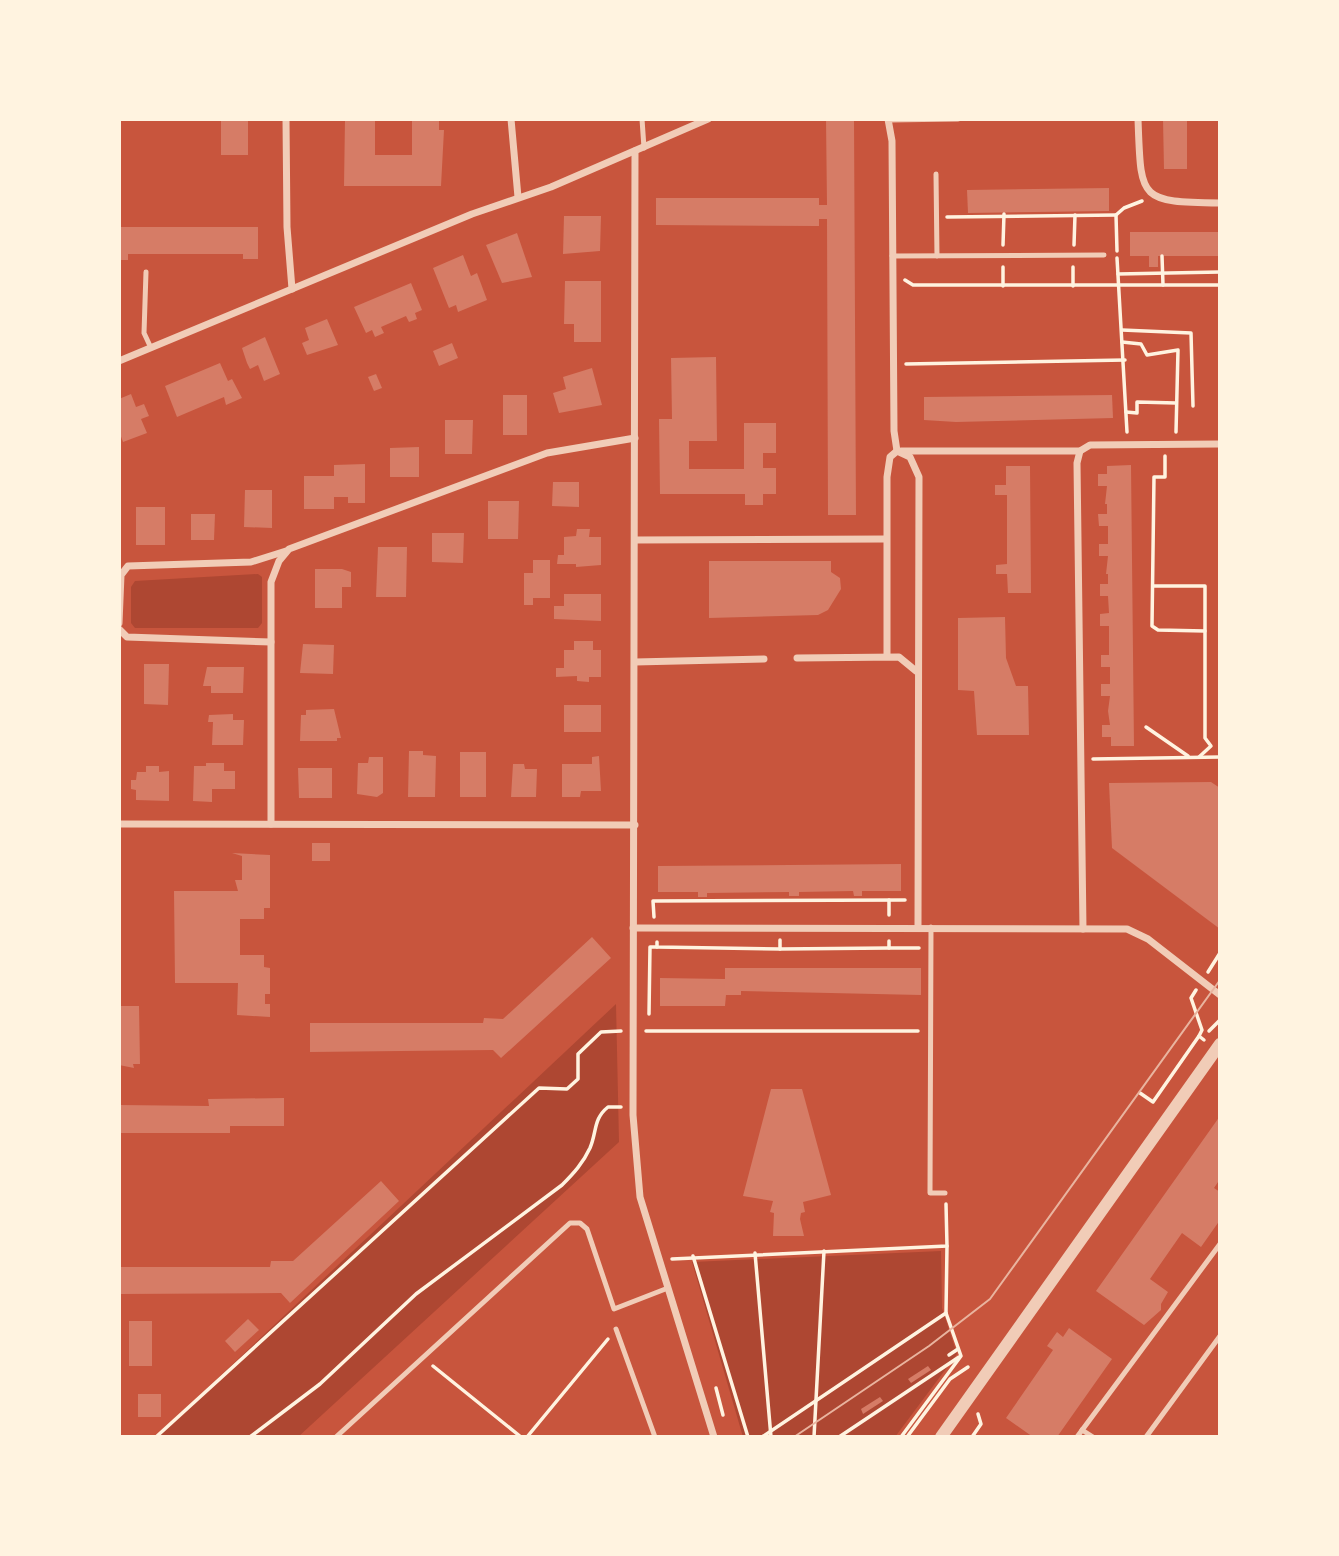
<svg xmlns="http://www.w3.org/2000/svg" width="1339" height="1556" font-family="'IBM Plex Sans',sans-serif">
<rect width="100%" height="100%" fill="#c8553d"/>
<g fill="#ae4732">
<polygon points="258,574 262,577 262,623 258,628 135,628 131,623 131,587 135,581"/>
<polygon points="616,1004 619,1142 298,1437 155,1437"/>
<polygon points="941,1251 942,1308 957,1354 895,1437 743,1437 692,1262"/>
</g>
<g fill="#d67c66">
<rect x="221" y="119" width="27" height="36"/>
<polygon points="345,119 375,119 375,155 412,155 412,119 439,119 439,130 444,130 441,186 344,186"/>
<polygon points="826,119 854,119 856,515 828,515 827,219 819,219 819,226 656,225 656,198 819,198 819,205 827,205"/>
<polygon points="1163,119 1187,119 1187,169 1164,169"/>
<polygon points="1109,188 1109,211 968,213 967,190"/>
<polygon points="564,216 601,216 600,251 563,254"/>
<polygon points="119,227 258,227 258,259 243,259 243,254 128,254 128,260 119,260"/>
<polygon points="1130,232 1220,232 1220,256 1158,256 1158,267 1149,267 1149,256 1130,256"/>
<polygon points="517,233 532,277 502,283 486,245"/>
<polygon points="463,255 471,276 477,273 487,300 458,312 456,305 449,308 433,268"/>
<polygon points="565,281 601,281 601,342 574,342 574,324 564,324"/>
<polygon points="411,283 422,310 415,313 417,319 409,322 406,316 381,327 384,333 375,337 372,330 366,333 354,307"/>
<polygon points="327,319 338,345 307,355 302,343 309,340 305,328"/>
<polygon points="265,337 280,374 264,381 258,365 250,369 247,363 242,348"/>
<polygon points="452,343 458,358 439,366 433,351"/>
<polygon points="716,357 717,441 689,441 689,469 744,469 744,423 776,423 776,453 763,453 763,468 776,468 776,494 763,494 763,505 745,505 745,494 660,494 659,419 672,419 671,358"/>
<polygon points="220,363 228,381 232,379 242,398 226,405 224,397 177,417 165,386"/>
<polygon points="592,368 602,405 559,413 553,393 566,389 563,377"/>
<polygon points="376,374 382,388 374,391 368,377"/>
<polygon points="131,394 136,407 144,404 149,416 141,419 147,433 123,442 119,431 119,399"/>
<rect x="503" y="395" width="24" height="40"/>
<polygon points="1112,395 1113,418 956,422 924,420 924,397"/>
<polygon points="445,420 473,420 472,454 445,454"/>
<polygon points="419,447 419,477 390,477 390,448"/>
<polygon points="365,464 365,503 348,503 348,497 334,497 334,509 304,509 304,476 334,476 334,465"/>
<polygon points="1131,465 1134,746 1111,746 1111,737 1102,737 1102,725 1110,725 1108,711 1110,696 1101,696 1101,684 1110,684 1110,667 1101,667 1101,655 1109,655 1109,626 1100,626 1100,614 1109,613 1108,596 1100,596 1100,584 1108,584 1108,574 1106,574 1108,556 1099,556 1099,544 1108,544 1108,526 1099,526 1098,514 1107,514 1107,504 1105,504 1107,486 1098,486 1098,474 1107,474 1107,466"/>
<polygon points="1006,466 1030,466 1031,593 1008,593 1007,574 996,574 996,565 1007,564 1007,495 995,495 995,485 1006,485"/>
<polygon points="553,482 579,482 579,507 552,506"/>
<polygon points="245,490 272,490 272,528 244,527"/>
<polygon points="488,501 519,501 518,539 488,539"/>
<rect x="136" y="507" width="29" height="38"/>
<polygon points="191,514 215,514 214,540 191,540"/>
<polygon points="577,529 590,529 589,537 601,537 601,565 576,567 576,564 557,564 558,555 564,555 564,537 576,536"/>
<polygon points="432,533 464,533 463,563 432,562"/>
<polygon points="378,547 407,547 406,597 376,597"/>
<polygon points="533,560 550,560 550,598 533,598 533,605 524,605 524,573 533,573"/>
<polygon points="709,561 831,561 831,572 840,578 841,589 828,610 818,615 709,618"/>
<polygon points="315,569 342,569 351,572 351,587 342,587 342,608 315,608"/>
<polygon points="564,594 601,594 601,621 554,619 554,606 564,606"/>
<polygon points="1005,617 1006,658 1016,686 1028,686 1029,735 977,735 974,691 958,690 958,618"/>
<polygon points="574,641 593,641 593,650 601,650 601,677 589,677 589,682 577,681 577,676 556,677 556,668 564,668 564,650 574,650"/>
<polygon points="303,644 334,645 333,674 300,673"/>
<polygon points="144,664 169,664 168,705 144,704"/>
<polygon points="207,667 244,667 243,693 211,693 211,686 203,686"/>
<rect x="564" y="705" width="37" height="27"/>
<polygon points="334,709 341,738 337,738 337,741 300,741 301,715 306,715 306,710"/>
<polygon points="233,714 233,720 244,720 243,745 212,745 213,722 208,722 209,715"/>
<polygon points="409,751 423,751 423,755 436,756 435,797 408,797"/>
<rect x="460" y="752" width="26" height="45"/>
<polygon points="599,756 601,791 581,791 580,797 562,797 562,764 592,764 592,757"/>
<polygon points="369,757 383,757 383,793 377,797 357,794 358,763 368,763"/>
<polygon points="206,763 224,763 224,771 235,771 235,789 212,789 212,802 193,801 194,766 206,766"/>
<polygon points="513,764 524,764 525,769 537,769 536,797 511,797"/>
<polygon points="146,766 159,766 159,772 169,771 169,801 136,800 136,790 131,789 131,780 136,780 137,772 146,772"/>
<polygon points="298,768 332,768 332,798 299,798"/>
<polygon points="1211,782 1220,788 1220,929 1112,848 1109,783"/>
<rect x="312" y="843" width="18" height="18"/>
<polygon points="232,853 270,855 270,908 264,908 264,919 240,919 240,955 264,955 264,967 270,968 270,994 265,994 265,1004 270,1004 270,1017 237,1015 238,983 175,983 174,891 238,891 235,880 242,880 242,856"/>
<polygon points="901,864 901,891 862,891 862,896 854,896 853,891 799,892 799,896 789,896 789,892 707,893 707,897 698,897 698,892 658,892 658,866"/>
<polygon points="592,937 611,958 501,1058 493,1050 310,1052 310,1023 483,1023 484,1018 503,1019"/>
<polygon points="725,968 921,968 921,995 741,991 741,995 726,995 725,1006 660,1006 660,978 725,979"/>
<polygon points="119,1006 139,1006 140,1064 133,1064 134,1068 119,1065"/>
<polygon points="771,1089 802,1089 831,1195 803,1202 805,1212 801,1213 800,1219 804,1236 773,1236 774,1213 770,1212 773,1201 743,1196"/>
<polygon points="284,1098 284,1126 230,1126 230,1133 119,1133 119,1105 209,1106 208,1099"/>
<polygon points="1220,1116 1220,1179 1214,1188 1220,1192 1220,1220 1201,1247 1182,1233 1150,1279 1168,1292 1161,1304 1161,1310 1144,1325 1096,1291"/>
<polygon points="381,1181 399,1201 290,1303 281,1293 119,1294 119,1267 270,1267 271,1261 293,1261"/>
<polygon points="248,1319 259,1330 235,1352 225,1341"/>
<rect x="129" y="1321" width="23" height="45"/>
<polygon points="1069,1328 1112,1359 1057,1437 1033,1437 1006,1418 1053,1350 1047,1346 1057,1332 1063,1337"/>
<polygon points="928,1366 931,1370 911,1383 908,1379"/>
<rect x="138" y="1394" width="23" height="23"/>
<polygon points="880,1397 883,1401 863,1414 861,1409"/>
</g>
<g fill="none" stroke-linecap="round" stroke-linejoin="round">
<g stroke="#fff3e0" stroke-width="3.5">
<polyline points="947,217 1116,215"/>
<polyline points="1003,245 1004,214"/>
<polyline points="1074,245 1075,215"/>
<polyline points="1117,251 1116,215 1124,208 1142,201"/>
<polyline points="1162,256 1163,285"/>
<polyline points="1117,258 1127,432"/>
<polyline points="1003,267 1003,286"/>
<polyline points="1118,274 1220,272"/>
<polyline points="905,280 913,285 1220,285"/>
<polyline points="1073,286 1073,267"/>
<polyline points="1122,330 1191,333 1193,406"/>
<polyline points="1122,342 1141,344 1147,355 1178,350 1176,432"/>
<polyline points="906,364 1125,360"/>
<polyline points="1126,412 1137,413 1137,402 1176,403"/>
<polyline points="1165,456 1165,477 1154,477 1152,626 1158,630 1205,631"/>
<polyline points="1153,586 1205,586 1205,738 1211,746 1199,757"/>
<polyline points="1146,727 1188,756"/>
<polyline points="1093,759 1220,757"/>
<polyline points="889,915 889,900"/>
<polyline points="654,917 653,901 905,900"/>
<polyline points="780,940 780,949 889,948"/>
<polyline points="889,941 889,948 919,948"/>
<polyline points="657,942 657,947 780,949"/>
<polyline points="1208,972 1220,953"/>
<polyline points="1196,990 1191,998 1202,1030 1199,1036"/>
<polyline points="649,1014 650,947 657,947"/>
<polyline points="646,1031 918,1031"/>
<polyline points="1209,1031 1220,1020"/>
<polyline points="1140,1093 1153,1102 1199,1036 1204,1040"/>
<polyline points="755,1253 771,1437"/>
<polyline points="693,1256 748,1437"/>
<polyline points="672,1259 947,1246 946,1204"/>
<polyline points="949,1355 958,1349"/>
<polyline points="433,1366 521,1437"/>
<polyline points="716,1388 723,1415"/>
<polyline points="156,1437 539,1088 567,1089 578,1079 578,1054 601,1032 621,1031"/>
<path d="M 250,1437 L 320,1384 L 416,1294 L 562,1185 C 574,1173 583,1163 590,1148 C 597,1132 593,1119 608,1107 L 621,1107"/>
<polyline points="527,1437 608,1339"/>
<polyline points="762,1437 946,1313"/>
<polyline points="814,1437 824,1251"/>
<polyline points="839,1437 959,1357"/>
<polyline points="901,1437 961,1356 946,1313 947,1246"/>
<polyline points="907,1437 950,1379 968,1367"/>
<polyline points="972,1437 981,1424 978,1414"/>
</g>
<g stroke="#f1ccb7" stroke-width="5">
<polyline points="642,119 644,148"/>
<polyline points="888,120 958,119"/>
<polyline points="936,174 937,256"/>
<polyline points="892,256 1104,255"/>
<polyline points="146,272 144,333 151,348"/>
<polyline points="931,927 930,1193 945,1193"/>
<polyline points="616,1329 655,1437"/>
<polyline points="1082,1430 1093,1437"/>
<polyline points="336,1437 570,1223 580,1223 587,1229 614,1309 668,1288"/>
<polyline points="1077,1437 1220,1244"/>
<polyline points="1146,1437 1220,1336"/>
</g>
<g stroke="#f1ccb7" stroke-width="7">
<polyline points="286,119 287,227 292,289"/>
<polyline points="511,119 518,197"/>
<polyline points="888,119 892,141 894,431 897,451"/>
<path d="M 1138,119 C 1141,200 1138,202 1220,203"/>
<polyline points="635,151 633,1115 640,1197 714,1437"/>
<polyline points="119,361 472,214 551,187 708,119"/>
<polyline points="897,451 910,457 919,477 918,927"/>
<polyline points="901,451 1080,451 1090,445 1220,444"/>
<polyline points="1080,451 1077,463 1083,929"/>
<polyline points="635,540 886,539"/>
<polyline points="119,623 121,575 128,566 251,562 286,551"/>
<polyline points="119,629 127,637 271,642"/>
<polyline points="887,655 887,477 890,457 897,451"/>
<polyline points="797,658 899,657 916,671"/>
<polyline points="635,662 764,659"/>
<polyline points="119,824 635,825"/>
<polyline points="271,824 271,582 279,561 289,549 547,453 635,438"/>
<polyline points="633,928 1127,929 1148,939 1220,995"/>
</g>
<polyline stroke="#f1ccb7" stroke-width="12" points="941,1437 1220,1044"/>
<polyline stroke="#e9b49f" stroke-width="2" points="794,1437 929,1346 990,1299 1220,980"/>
</g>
<rect width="1339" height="1556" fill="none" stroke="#fff3e0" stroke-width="242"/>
</svg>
